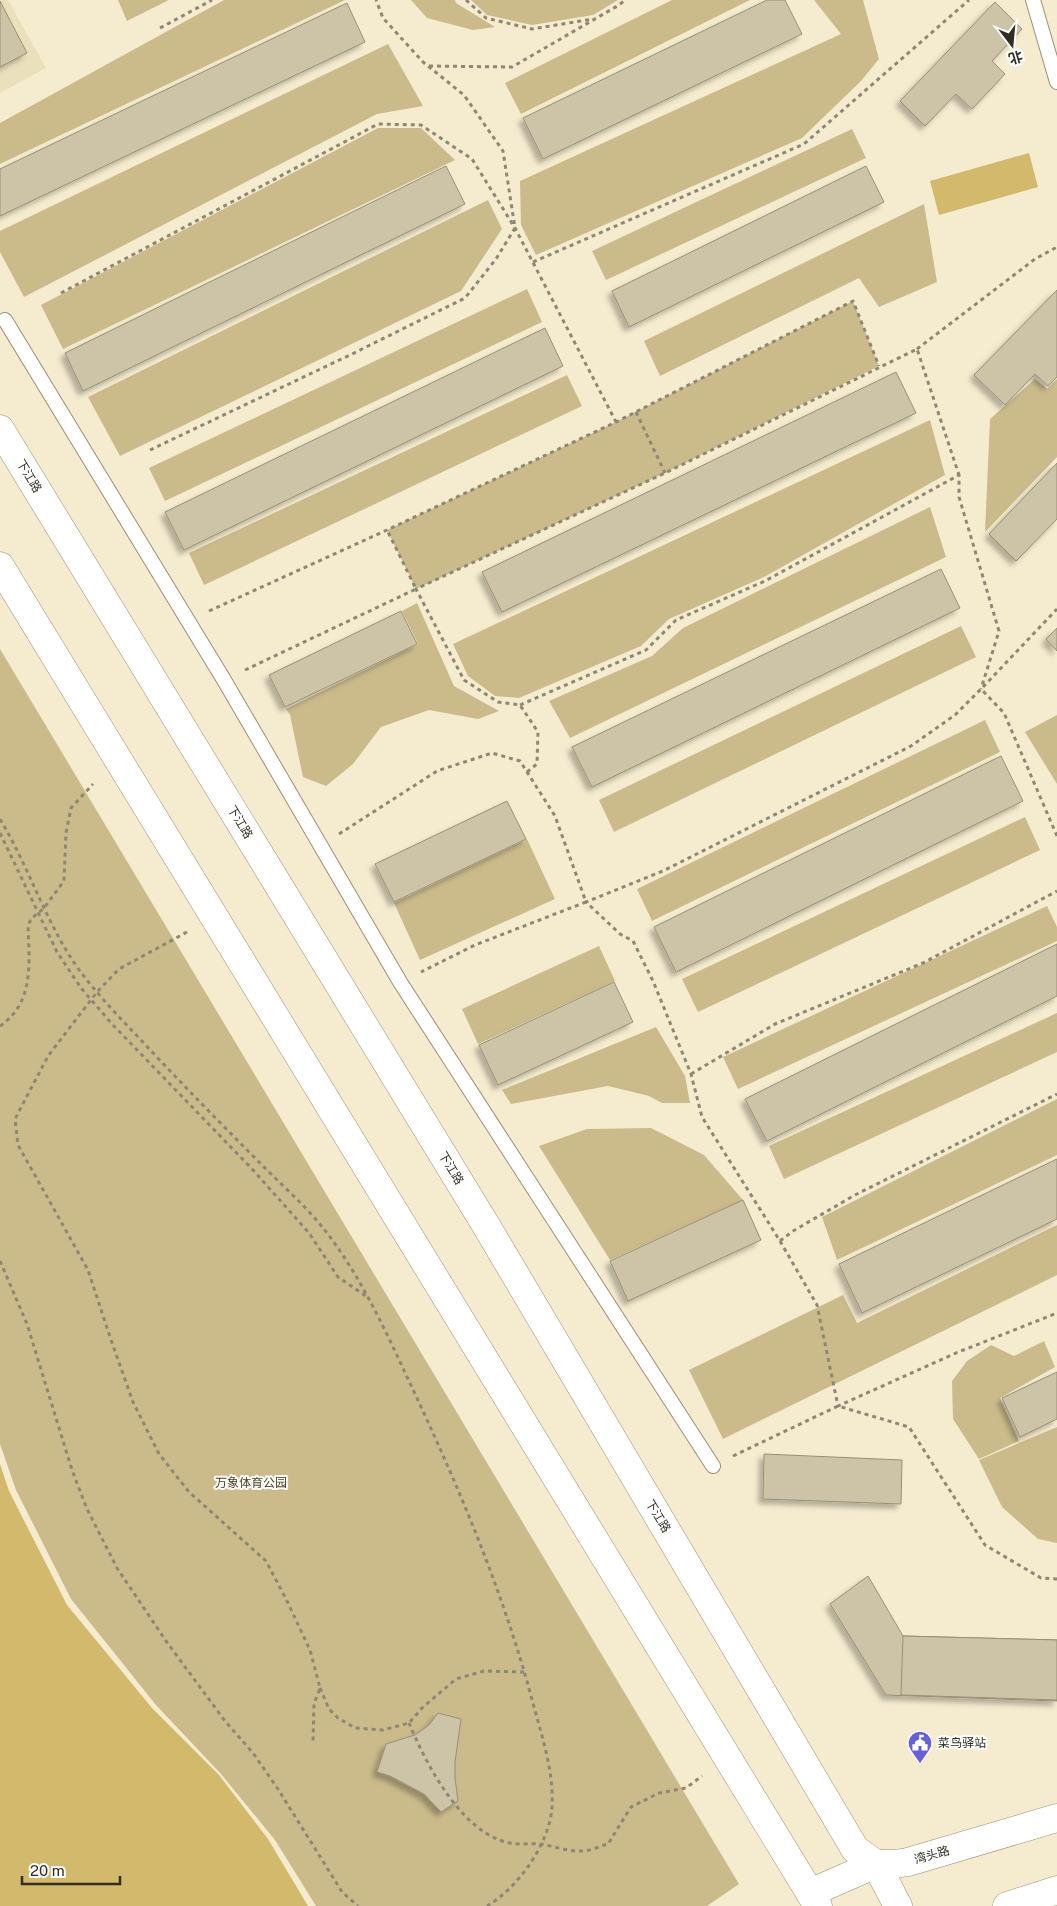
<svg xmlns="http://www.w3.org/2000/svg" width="1057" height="1906" font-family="'Public Sans','Noto Sans SC',sans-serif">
<defs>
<filter id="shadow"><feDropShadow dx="-4.5" dy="4.5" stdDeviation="2.5" flood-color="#0004"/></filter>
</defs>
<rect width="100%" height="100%" fill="#f5eccf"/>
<polygon fill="#ebe0bc" points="0,0 8,0 46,68 0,93"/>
<g fill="#cbbb8b">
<polygon points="118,0 169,0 127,21"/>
<polygon points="224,0 345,0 0,164 0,123"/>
<polygon points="411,0 455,0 456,3 495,27 473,30 427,18"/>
<polygon points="471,0 618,0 593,15 532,25 487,15"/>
<polygon points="672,0 750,0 521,114 505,83"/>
<polygon points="814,0 863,0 879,59 861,81 802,138 536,255 521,225 520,181 841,34"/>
<polygon points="388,44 423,106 377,114 24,297 0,252 0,231"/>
<polygon points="378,128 421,128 455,160 63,349 41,305"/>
<polygon points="852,129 866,158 606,280 592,251"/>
<polygon points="488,200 502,229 461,291 120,456 88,397"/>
<polygon points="924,204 937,282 879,307 859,278 660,376 644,341"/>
<polygon points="527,289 542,322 165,501 149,468"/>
<polygon points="853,301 879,366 665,473 416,589 387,530 616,422"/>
<polygon points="567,375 582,406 204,585 189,553"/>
<polygon points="1035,379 1047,389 1057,379 1057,457 985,532 990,419"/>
<polygon points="930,420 945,475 766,576 669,619 641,646 519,698 495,696 468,676 453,644"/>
<polygon points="930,507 946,557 570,738 549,701 652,656 683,628"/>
<polygon points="417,603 454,686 499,711 478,719 429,710 381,727 353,764 326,786 303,777 290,715 286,709 418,644 402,611"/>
<polygon points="961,626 976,657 614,832 599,800"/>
<polygon points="0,649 739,1884 707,1906 316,1906 275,1840 221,1774 156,1705 71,1599 16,1490 0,1444"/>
<polygon points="1057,715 1057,784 1025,732"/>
<polygon points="985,720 1000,752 652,921 637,889"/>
<polygon points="1025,817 1040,850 698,1012 682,979"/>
<polygon points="527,839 555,899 420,960 394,903"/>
<polygon points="1047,906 1057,927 1057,941 738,1089 723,1057"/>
<polygon points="599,946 615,981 478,1044 462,1009"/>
<polygon points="1057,1013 1057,1052 784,1179 769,1146"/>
<polygon points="656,1027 685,1076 690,1103 662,1103 649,1096 608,1086 511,1104 502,1090"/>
<polygon points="1057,1099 1057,1155 837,1260 822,1217"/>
<polygon points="651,1128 704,1155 743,1200 610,1260 539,1146 587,1129"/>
<polygon points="1057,1225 1057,1275 723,1439 689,1370 843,1295 857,1323"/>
<polygon points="1044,1341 1055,1367 1000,1398 1019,1441 979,1459 953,1419 952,1381 967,1361 991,1345 1014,1356"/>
<polygon points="1057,1427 1057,1543 1038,1539 1002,1507 979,1460"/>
</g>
<g fill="#d2b96b">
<polygon points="1029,153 1038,187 939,215 930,181"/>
<polygon points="0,1464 9,1491 67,1605 152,1708 219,1775 268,1839 308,1906 0,1906"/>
</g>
<g fill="#cdc4a8" stroke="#988f75" filter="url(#shadow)">
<polygon points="767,0 785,0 802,34 543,159 523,118"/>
<polygon points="0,1 27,53 0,67"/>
<polygon points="995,2 1022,29 992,61 1005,74 972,109 956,94 925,126 900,101"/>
<polygon points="347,3 365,42 0,216 0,169"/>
<polygon points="446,166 465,204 83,391 65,353"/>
<polygon points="866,166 884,202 629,327 612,291"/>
<polygon points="1057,290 1057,377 1048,386 1035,374 1005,405 974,375"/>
<polygon points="545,328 563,366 184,550 165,512"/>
<polygon points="896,372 916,413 502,612 482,572"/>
<polygon points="1057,463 1057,519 1016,561 989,534"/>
<polygon points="941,569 960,608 592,787 572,747"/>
<polygon points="401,611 417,644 285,707 269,675"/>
<polygon points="1057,628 1057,651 1046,639"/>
<polygon points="1001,756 1023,801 676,972 654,927"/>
<polygon points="507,801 526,839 394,902 375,864"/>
<polygon points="1057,944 1057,996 767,1141 745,1099"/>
<polygon points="614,982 633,1022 498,1085 479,1045"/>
<polygon points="1057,1159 1057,1219 862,1313 839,1264"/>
<polygon points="743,1200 761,1240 628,1301 610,1261"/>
<polygon points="1057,1372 1057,1419 1020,1437 1002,1398"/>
<polygon points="764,1454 902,1460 901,1504 763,1499"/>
<polygon points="868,1576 903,1636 1057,1640 1057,1701 886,1695 830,1604"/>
<polygon points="903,1636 1057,1640 1057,1700 901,1695"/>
<polygon points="438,1713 461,1719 455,1762 455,1778 458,1801 441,1812 424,1794 390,1776 377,1772 386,1744 415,1735 429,1725"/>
</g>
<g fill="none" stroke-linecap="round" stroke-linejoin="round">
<defs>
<g id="service">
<polyline points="1033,0 1057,82"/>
<polyline points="5,320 224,680 400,982 713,1466"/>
</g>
<g id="secondary">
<polyline points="0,429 487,1227 855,1849 876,1864 898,1906"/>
<polyline points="0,566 818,1906"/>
<polyline points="810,1893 876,1864 895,1864 908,1862 1057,1818"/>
<polyline points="1007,1906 1057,1890"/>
</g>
</defs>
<use href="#service" stroke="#9a9177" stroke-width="16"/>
<use href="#secondary" stroke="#9a9177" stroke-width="29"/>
<g stroke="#8e8774" stroke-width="3" stroke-dasharray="4 4" stroke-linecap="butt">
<polyline points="466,0 486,18 532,29 593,19"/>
<polyline points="160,28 212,0"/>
<polyline points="429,66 512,67 619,5 625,0"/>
<polyline points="533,262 804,144 969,0"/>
<polyline points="61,293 378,124 421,125 472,159 515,228 616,422"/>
<polyline points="917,349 1035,259 1057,247"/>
<polyline points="636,412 665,473"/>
<polyline points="150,450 352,354 465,298 496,259 515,228 503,151 464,95 423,62 383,18 376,0"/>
<polyline points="209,611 387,530 616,422 853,301 879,366"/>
<polyline points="245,670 416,589 387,530"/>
<polyline points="983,687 1057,609"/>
<polyline points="520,705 646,650 676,620 765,581 959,475 959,497 999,631 981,689"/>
<polyline points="527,772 537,764 538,732 520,705 498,702 464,680 416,589 665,473 917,349 959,475"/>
<path d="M 0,819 C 29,867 45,921 77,967 C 96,993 118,1016 140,1039 C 181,1083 223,1126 265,1168 C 283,1186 303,1204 319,1223 C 357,1269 383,1325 408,1379 C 458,1485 504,1593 534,1707 C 543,1740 554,1773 552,1808 C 549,1844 518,1888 487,1906"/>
<polyline points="339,834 437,771 492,753 520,761 555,816 586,902 475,945 421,972"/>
<polyline points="1057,836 1004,713 981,689 955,715 911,746 663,871 586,902 620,934 633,941 653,981 691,1074 702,1117 780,1241 817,1305 838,1406 956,1353 1057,1313"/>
<polyline points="187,932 119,969 97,992 48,1056 15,1119 18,1145 88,1270 111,1340 133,1402 159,1454 189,1492 266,1561 287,1601 310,1650 320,1688 314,1704 313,1743"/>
<path d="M 0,1026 C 35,1002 29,962 28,925 L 32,918 L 44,908 L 64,881 L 66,833 L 71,808 L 93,784"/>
<polyline points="691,1074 775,1024 923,963 1057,891"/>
<polyline points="780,1241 793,1231 855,1195 1057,1094"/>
<polyline points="0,1261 27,1324 72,1470 87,1509 117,1568 166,1641 225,1721 253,1753 278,1789 342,1892 358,1906"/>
<polyline points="733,1456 838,1406 909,1427 985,1545 1041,1578 1057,1579"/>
<polyline points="320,1688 329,1709 338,1718 355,1728 383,1730 409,1723 422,1708 456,1679 484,1671 524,1672"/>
<path d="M 409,1723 C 426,1764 462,1834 510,1843 C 519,1845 530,1843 540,1844 C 554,1846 569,1852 582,1851 C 591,1851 600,1846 608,1844 L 631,1807 L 659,1793 L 686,1788 L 702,1776"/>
</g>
<use href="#service" stroke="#fff" stroke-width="14"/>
<use href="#secondary" stroke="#fff" stroke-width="28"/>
<polyline stroke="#8e8774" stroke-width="3" stroke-dasharray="4 4" stroke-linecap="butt" points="0,833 57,952 81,988 112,1024 253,1170 309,1233 338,1277 366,1296"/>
</g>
<defs>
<symbol id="civic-pin" viewBox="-11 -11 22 30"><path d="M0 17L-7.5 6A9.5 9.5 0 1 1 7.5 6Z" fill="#6660d9" stroke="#fff"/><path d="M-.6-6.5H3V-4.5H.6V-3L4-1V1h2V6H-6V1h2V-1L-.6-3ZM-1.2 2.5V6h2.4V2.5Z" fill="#fff"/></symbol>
</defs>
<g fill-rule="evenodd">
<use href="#civic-pin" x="906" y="1729" width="28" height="38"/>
</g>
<g text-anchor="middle" stroke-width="4" stroke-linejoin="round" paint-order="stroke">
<g font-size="12" fill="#312d22" stroke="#fff">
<text transform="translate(29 476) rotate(59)" y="4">下江路</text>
<text transform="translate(240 822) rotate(59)" y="4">下江路</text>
<text transform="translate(451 1168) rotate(59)" y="4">下江路</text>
<text transform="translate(658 1516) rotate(59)" y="4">下江路</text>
<text transform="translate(932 1855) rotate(-16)" y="4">湾头路</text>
</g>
<g font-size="12" fill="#4b401e" stroke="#fff">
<text x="251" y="1487">万象体育公园</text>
</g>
<g font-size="12" fill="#312d22" stroke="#fff" text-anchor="start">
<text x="938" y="1747">菜鸟驿站</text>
</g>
</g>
<g transform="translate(1012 45) rotate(164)" stroke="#ffffff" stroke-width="4" paint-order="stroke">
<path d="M0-4L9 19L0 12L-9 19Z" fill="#312d22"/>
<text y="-8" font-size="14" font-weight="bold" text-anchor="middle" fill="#312d22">北</text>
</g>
<path d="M22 1876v8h98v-8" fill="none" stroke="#312d22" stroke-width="2.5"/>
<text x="30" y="1876" font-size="15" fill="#312d22" stroke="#ffffff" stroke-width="4" paint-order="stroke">20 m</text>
</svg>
